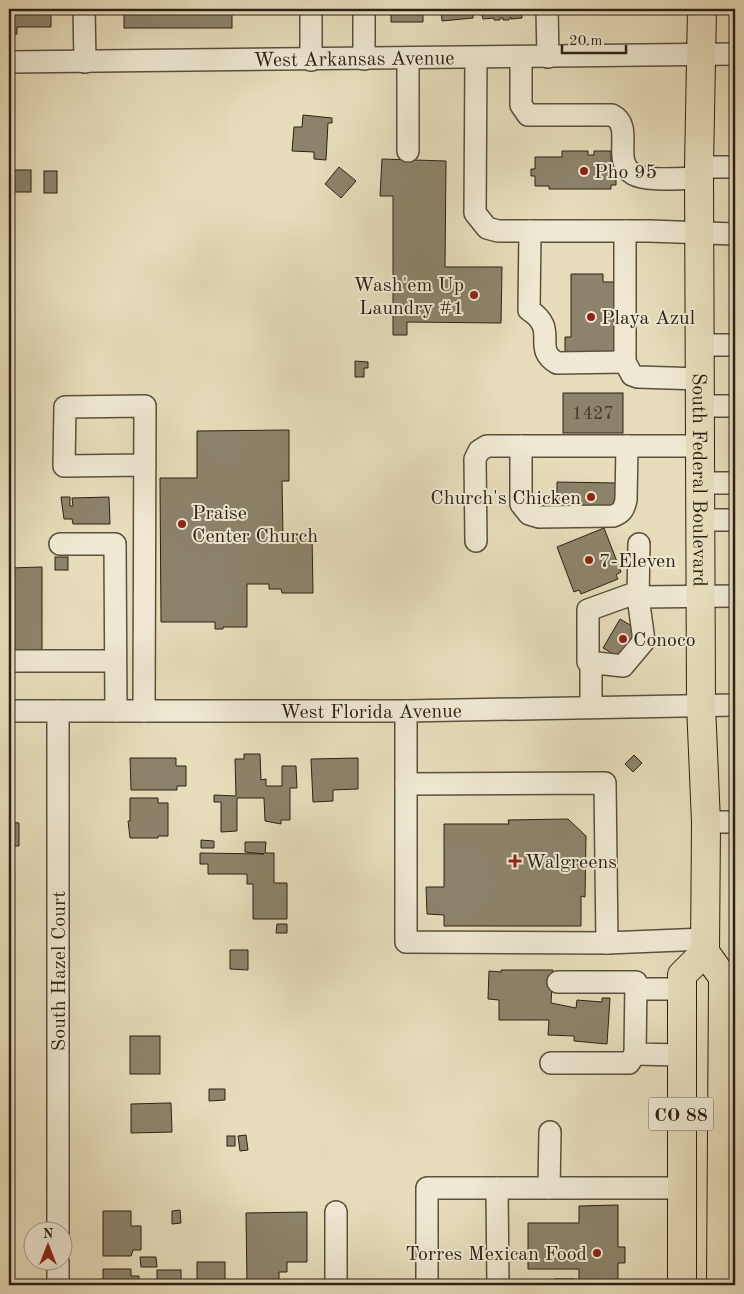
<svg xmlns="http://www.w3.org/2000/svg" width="744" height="1294" font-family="'Old Standard TT',serif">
<rect width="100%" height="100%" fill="#e7ddbb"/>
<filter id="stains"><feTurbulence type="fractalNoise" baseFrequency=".004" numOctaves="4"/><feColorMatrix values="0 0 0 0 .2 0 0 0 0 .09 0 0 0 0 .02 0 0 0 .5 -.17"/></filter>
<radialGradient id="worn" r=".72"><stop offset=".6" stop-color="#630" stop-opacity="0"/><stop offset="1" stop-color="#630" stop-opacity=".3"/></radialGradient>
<g fill="#8d836b" stroke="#2c2115">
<polygon points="9,9 51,9 51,27 17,27 17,34 9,34"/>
<rect x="124" y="9" width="108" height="19"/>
<polygon points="391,9 426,9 423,9 423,22 391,22"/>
<polygon points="441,9 473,9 473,18 442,21"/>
<polygon points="480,9 521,9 522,18 511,19 511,17 509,20 503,20 503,18 500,18 500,20 494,20 494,18 483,19"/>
<polygon points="303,115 332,118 332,123 328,123 326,160 314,159 314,152 292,151 294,127 302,127"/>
<polygon points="562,151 588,151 588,155 594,155 594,151 611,151 611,161 616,161 616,185 611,185 611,189 549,189 549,186 535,186 535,176 531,176 531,169 535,169 535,157 562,157"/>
<polygon points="382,159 446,161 445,267 502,267 501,323 407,322 407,335 393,335 393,196 380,196"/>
<polygon points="339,167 356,181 341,198 325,184"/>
<rect x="9" y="170" width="22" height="22"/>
<rect x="44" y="171" width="13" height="22"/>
<polygon points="571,274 603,274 603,282 615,282 615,355 565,353 565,337 571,337"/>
<polygon points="355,361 368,362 368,368 364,368 364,377 355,377"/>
<rect x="563" y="393" width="60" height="40"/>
<polygon points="289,430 289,481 282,481 283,534 312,534 313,593 282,593 281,589 269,589 269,584 247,584 247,627 223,627 223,629 215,629 215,622 161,622 160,478 197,478 197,431"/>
<polygon points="557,482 617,483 617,514 557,513"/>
<polygon points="61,497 70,497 70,506 73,506 72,498 109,497 110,524 73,524 72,519 64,519"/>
<polygon points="604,528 621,572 616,575 618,579 581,594 579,590 574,592 557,547"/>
<rect x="55" y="557" width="13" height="13"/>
<polygon points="42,567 42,651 9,655 9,568"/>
<polygon points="620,619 640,631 624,660 603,648"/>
<polygon points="244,754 260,754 261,780 266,779 266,786 282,786 282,766 296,766 297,788 290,788 290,820 281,820 281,824 265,821 264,798 237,798 237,831 221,832 221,802 214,802 214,795 236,796 235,759 244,759"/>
<polygon points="634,755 642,763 633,772 625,764"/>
<polygon points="130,758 176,758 176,766 186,766 186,786 177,786 177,790 131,790"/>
<polygon points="358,758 358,789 333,790 333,801 313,802 311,759"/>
<rect x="9" y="762" width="4" height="36"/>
<polygon points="130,798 158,798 158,803 168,803 168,836 158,836 158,838 130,838 128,821 130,821"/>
<polygon points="568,819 586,836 585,897 581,896 581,926 444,926 444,915 427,914 426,887 444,887 444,824 509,824 508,820"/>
<polygon points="9,822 19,823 19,846 9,846"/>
<polygon points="201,840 214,841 214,848 201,848"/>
<polygon points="245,842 266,842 265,853 274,853 274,883 287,883 287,919 253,919 253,884 247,884 247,874 208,874 208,864 200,864 200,853 264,854 245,852"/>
<polygon points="277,924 287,924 287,933 276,933"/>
<polygon points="230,950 248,950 248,970 230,969"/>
<polygon points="501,970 553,970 551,1003 576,1008 577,1000 602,1002 602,998 610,998 607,1044 574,1041 574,1036 548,1035 549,1020 499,1020 499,1000 488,999 489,971 501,972"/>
<rect x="130" y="1036" width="30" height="38"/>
<polygon points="209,1089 225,1089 225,1100 209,1101"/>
<polygon points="168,1103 171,1103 172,1132 131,1133 131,1104"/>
<polygon points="246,1135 248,1150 240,1151 238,1136"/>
<rect x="227" y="1136" width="8" height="10"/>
<polygon points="618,1205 618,1247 625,1247 625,1263 618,1263 618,1285 579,1285 579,1269 528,1269 528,1223 579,1223 579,1206"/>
<polygon points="180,1210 181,1223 172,1224 172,1211"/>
<polygon points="103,1211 131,1211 131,1226 141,1226 141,1250 133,1250 131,1256 103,1256"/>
<polygon points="307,1212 307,1262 287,1262 287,1272 279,1272 279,1285 247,1285 246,1213"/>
<polygon points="140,1257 156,1257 157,1267 141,1267"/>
<rect x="197" y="1262" width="28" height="23"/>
<polygon points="103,1269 131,1269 131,1276 139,1276 139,1285 103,1285"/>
<rect x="157" y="1270" width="24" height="15"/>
<rect x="555" y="1279" width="19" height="6"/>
</g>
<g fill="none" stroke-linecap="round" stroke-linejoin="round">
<defs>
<g id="minor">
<polyline points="84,9 85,62"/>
<polyline points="364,9 364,59"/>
<polyline points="547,9 548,57"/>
<path d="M 521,57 L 521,105 L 528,115 L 612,115 C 635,126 611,161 633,174 C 646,182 683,178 699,178"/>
<polyline points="408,58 408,151"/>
<polyline points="476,58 475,213 487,228 498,231 649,231 735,234"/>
<polyline points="311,60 311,9"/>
<path id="s1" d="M 9,62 L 735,54"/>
<polyline points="699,167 735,167"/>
<path d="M 530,231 L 529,310 C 560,330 531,348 557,363 L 625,362"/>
<polyline points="625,231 625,362 632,375 638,377 700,379"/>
<polyline points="700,345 735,345"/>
<polyline points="700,406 735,406"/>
<path d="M 521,446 L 521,504 L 529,514 L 539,517 L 613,516 C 622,513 624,509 626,500 L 627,446"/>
<polyline points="700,483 735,483"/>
<polyline points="700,520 735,520"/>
<polyline points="476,541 475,459 479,451 487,446 700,446"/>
<polyline points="60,544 115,544 116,711"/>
<polyline points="638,592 588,610 588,662 623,666 644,641 638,597 639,544"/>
<polyline points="638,597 735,596"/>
<polyline points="9,661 115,661"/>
<polyline points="591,662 591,707"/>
<path id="s2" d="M 9,711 L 406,711 L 735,705"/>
<polyline points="144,711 145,406 65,407 64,466 145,465"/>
<polyline points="406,711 406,942 607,943 705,939"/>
<polyline points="406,784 605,783 607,943"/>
<polyline points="706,822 735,822"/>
<polyline points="558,982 636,982 635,1054 681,1055"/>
<polyline points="636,989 681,989"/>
<polyline points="551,1063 629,1063 635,1054"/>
<polyline points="550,1132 549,1188 682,1188"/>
<polyline points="497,1188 498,1285"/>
<polyline points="336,1212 336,1285"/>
<polyline points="58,1232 58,711"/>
<polyline points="58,1285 58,1262"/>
<polyline points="427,1285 427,1188 549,1188"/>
</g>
<g id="major">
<path id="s3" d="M 702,9 L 699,167 L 700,446 L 701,705 L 706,822 L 705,952 L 722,976 L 723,980 L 721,1285"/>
<polyline points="682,1285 682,975 705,952"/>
</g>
</defs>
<use href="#minor" stroke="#5b503e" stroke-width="24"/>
<use href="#major" stroke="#2c2115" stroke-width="30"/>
<use href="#minor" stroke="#efe9d3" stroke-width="21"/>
<use href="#major" stroke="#e7ddbb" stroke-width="28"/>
</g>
<g fill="#8f2418" stroke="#efe9d3" stroke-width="2">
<circle cx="584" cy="171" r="5"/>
<circle cx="474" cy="295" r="5"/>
<circle cx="591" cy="317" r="5"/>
<circle cx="591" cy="497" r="5"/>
<circle cx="182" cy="524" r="5"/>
<circle cx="589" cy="560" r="5"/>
<circle cx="623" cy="639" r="5"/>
<path d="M512.5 853.5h5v5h5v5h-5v5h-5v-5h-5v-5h5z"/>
<circle cx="597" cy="1253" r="5"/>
</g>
<g text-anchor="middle" stroke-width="4" stroke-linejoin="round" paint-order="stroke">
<g font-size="18" fill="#443a2a">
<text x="593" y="419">1427</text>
</g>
<rect fill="#efe9d3" stroke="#665d4e" stroke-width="1" x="648.5" y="1097.5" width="65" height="33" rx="4"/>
<g font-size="19" font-weight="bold" fill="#2c2115">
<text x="681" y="1121">CO 88</text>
</g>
<g font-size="20" fill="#2c2115" stroke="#efe9d3">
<text dy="7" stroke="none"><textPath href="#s1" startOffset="345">West Arkansas Avenue</textPath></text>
<text dy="7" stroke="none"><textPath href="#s3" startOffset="471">South Federal Boulevard</textPath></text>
<text dy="7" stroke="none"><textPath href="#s2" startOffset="362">West Florida Avenue</textPath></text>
<text transform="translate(58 971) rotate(-90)" y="7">South Hazel Court</text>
</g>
<g font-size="20" fill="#2c2115" stroke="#efe9d3" text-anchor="start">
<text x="594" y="178">Pho 95</text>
<text x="464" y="291" text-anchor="end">Wash'em Up<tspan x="464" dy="23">Laundry #1</tspan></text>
<text x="601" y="324">Playa Azul</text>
<text x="581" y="504" text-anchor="end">Church's Chicken</text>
<text x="192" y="519">Praise<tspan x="192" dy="23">Center Church</tspan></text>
<text x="599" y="567">7-Eleven</text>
<text x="633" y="646">Conoco</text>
<text x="525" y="868">Walgreens</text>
<text x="587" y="1260" text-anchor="end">Torres Mexican Food</text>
</g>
</g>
<rect width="744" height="1294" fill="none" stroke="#e7ddbb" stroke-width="30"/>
<rect x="10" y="10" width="724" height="1274" fill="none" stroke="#2c2115" stroke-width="2.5"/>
<rect x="15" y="15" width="714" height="1264" fill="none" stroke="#2c2115"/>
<g transform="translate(48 1246)"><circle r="24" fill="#efe9d3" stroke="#a19987"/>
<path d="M0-4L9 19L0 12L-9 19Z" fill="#8f2418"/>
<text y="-8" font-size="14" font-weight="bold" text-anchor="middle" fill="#2c2115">N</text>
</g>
<path d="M562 45v8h64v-8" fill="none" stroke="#2c2115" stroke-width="2.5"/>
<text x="569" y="45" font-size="15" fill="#2c2115" stroke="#efe9d3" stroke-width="4" paint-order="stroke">20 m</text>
<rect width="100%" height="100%" filter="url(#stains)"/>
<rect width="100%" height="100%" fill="url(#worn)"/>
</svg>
